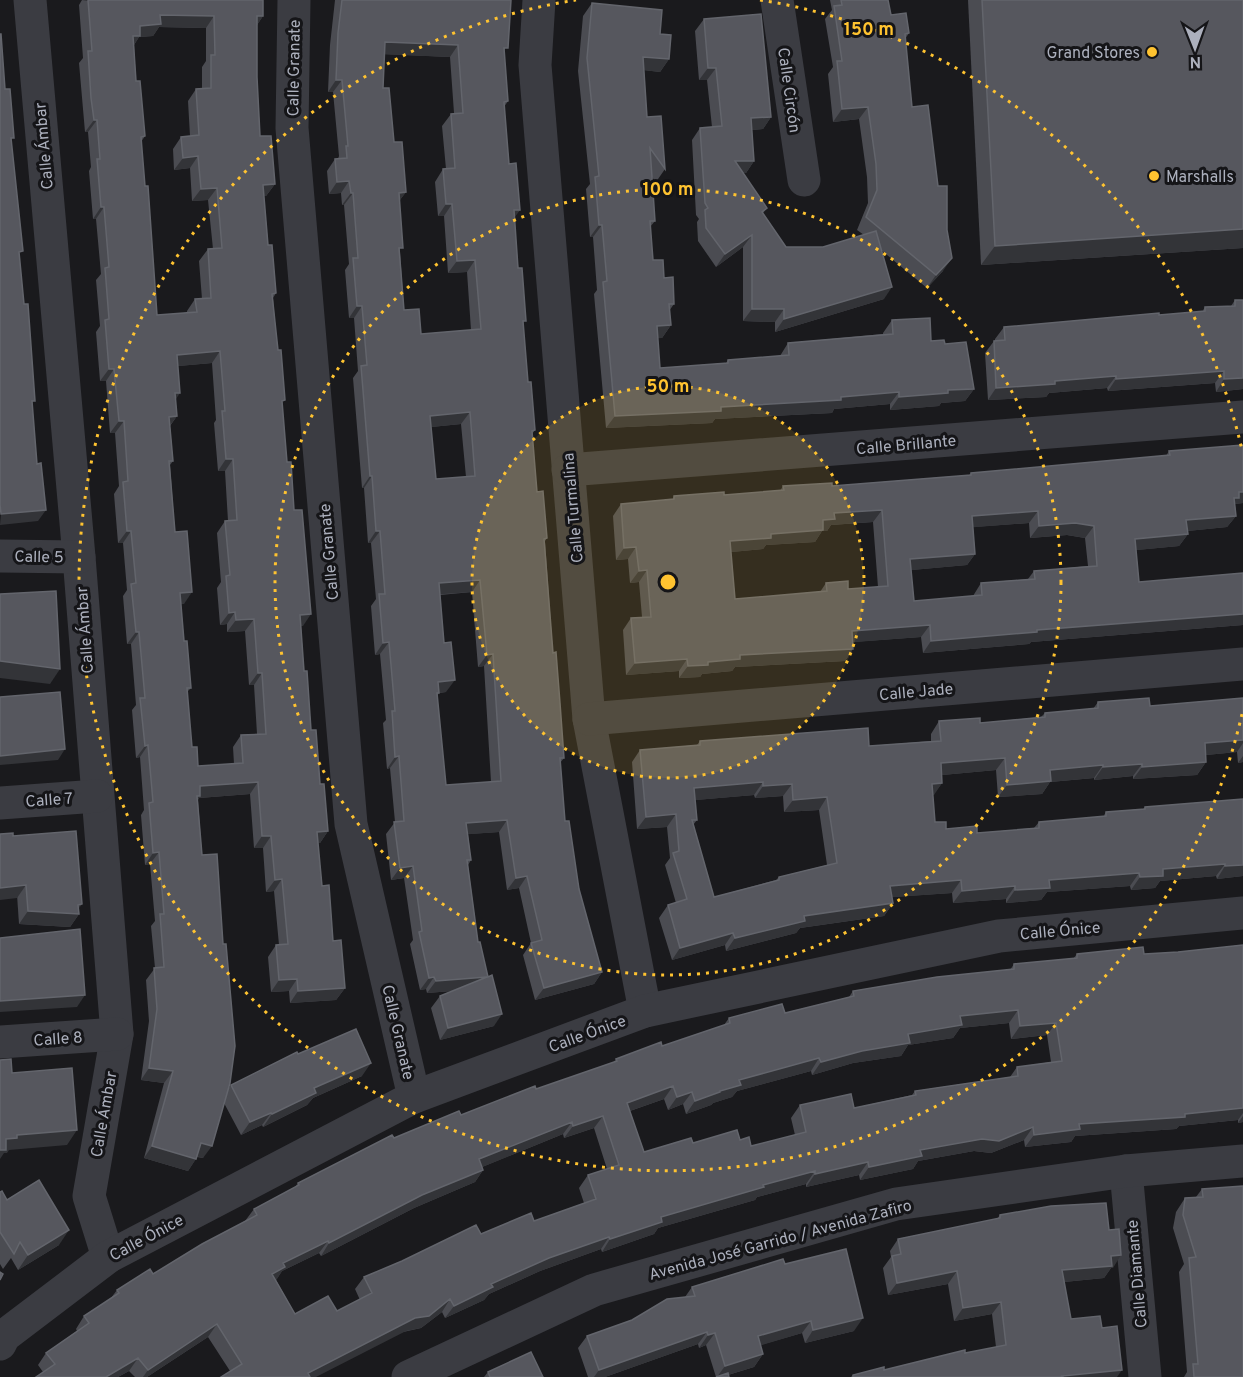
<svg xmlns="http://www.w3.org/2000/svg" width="1243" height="1377" font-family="Overpass,sans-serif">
<rect width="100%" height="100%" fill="#1a1a1d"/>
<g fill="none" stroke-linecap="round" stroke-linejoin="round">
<g stroke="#3b3c42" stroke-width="33">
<polyline points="30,0 79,557 117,1034 89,1196 108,1257"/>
<polyline points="294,0 292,128 351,824 414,1097"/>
<polyline points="539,0 535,65 589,719 645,1011"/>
<polyline points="777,0 804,180"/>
<polyline points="568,470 1243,417"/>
<polyline points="0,556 79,557"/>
<polyline points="589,719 1243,664"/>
<polyline points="0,803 97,796"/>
<polyline points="0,1042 117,1034"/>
<polyline points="1126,1171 1145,1377"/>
<polyline points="0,1344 4,1336 108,1257 414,1097 645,1011 999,936 1243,913"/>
<polyline points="408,1377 594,1290 896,1204 1126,1171 1243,1161"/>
</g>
</g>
<g fill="#4b4c52" fill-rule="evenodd">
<path d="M 82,0 L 263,16 L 257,25 L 257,77 L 260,136 L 275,184 L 266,196 L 264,196 L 268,245 L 276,293 L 273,298 L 287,462 L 294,510 L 303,626 L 301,626 L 304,671 L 311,730 L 328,831 L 320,843 L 318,843 L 322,886 L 333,941 L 345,988 L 336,1000 L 290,1003 L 289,991 L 271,992 L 268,957 L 276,945 L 279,945 L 274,891 L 266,892 L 263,848 L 254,848 L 250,794 L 199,798 L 198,800 L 202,855 L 228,1089 L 231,1085 L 298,1054 L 362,1076 L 313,1098 L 307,1105 L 263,1127 L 262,1125 L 241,1135 L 224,1103 L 203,1158 L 197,1157 L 188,1171 L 144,1158 L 164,1083 L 141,1080 L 149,1021 L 146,980 L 155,968 L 151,926 L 155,921 L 150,864 L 145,865 L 141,815 L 144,810 L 140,757 L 136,758 L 132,710 L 136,705 L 131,644 L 127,644 L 123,596 L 127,590 L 123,543 L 118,543 L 114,494 L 119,486 L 115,433 L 110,433 L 106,381 L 100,381 L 96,332 L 100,326 L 96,280 L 101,274 L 96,219 L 93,219 L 89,171 L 91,167 L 88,132 L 85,132 L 79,63 L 83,58 L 79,5 ZM 159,27 L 206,28 L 206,61 L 202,67 L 202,88 L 196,89 L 188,101 L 190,136 L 181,137 L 173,149 L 174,170 L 190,168 L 192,201 L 208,200 L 213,249 L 208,249 L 199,261 L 202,299 L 195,299 L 187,311 L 187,313 L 157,315 L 141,142 L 145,136 L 136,81 L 134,45 L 139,37 L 153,36 ZM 212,363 L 216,420 L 214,423 L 218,471 L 225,471 L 228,521 L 225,521 L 217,533 L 221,582 L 217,588 L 220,625 L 227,624 L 227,632 L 245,631 L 249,685 L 254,685 L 257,734 L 241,735 L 233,747 L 234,764 L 198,766 L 192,747 L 187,692 L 191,688 L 184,641 L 181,604 L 184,604 L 175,532 L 170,465 L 173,461 L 170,426 L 177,416 L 175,400 L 178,366 Z"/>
<path d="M 335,0 L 511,0 L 504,54 L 508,101 L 504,107 L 509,164 L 520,210 L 514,217 L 528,382 L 535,430 L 532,434 L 537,492 L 547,538 L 545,541 L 553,653 L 564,758 L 560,763 L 565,821 L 579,889 L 602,972 L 594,984 L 535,1000 L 523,955 L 531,943 L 519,888 L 507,890 L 499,832 L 468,834 L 471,860 L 468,865 L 478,942 L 494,1026 L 440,1040 L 431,1008 L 440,996 L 452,991 L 427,993 L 426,989 L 420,990 L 410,944 L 413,940 L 404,878 L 391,880 L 386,834 L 395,822 L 390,768 L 387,769 L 383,723 L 386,720 L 380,654 L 375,655 L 371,606 L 376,599 L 371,543 L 368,543 L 364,488 L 362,488 L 353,378 L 358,371 L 354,318 L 349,318 L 345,270 L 349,264 L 344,205 L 342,205 L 341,193 L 329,194 L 327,171 L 335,159 L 338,159 L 339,156 L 333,92 L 328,92 L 330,45 ZM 384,54 L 450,57 L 454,113 L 451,114 L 442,126 L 446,169 L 443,169 L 435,182 L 438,216 L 444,216 L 448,273 L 467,272 L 471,330 L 421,334 L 404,310 L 400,252 L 399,201 L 406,192 L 394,142 L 383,88 ZM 461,424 L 466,477 L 436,479 L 431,427 ZM 472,592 L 478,667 L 484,666 L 491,782 L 446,785 L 437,696 L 439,693 L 446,692 L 444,643 L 440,595 Z"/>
<polygon points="830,0 888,0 891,15 909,33 905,39 912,107 943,271 927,288 881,250 884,299 775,332 775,322 743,321 743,247 716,267 698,241 697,222 699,219 696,215 692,140 700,128 712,127 707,80 699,80 695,31 704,19 771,117 763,129 752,130 754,161 746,173 743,173 767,208 763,213 786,247 823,247 864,235 857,230 868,203 867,177 859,119 833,122 828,74 833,67 825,19 832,10"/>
<polygon points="968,0 1243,0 1243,248 981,265"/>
<polygon points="592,3 660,34 669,59 660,72 644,70 647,117 665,169 656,182 651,176 655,221 650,227 653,260 664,278 674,304 669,311 671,325 662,338 657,338 660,368 726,363 728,360 780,356 788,343 883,334 883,333 892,320 931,341 945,344 974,389 965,401 941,403 939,406 890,410 890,404 834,409 832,413 715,419 712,423 606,428 594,294 597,290 593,237 590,237 586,189 590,184 578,71 583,16"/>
<polygon points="1235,300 1243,300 1243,389 1216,392 1215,383 1108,391 1107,388 1049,393 1046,397 988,400 985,353 994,341 995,341 995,339 1004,327 1202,312 1205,307 1231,306"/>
<path d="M 1243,445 L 1243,503 L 1235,504 L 1235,505 L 1236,516 L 1227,527 L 1187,531 L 1188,534 L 1179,546 L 1136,550 L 1139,582 L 1243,573 L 1243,625 L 1031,642 L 1029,644 L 923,653 L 921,637 L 852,642 L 853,649 L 845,661 L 735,667 L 732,671 L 702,674 L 700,677 L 679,678 L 679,671 L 626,675 L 623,630 L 631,618 L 642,617 L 639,582 L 630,583 L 628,559 L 616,560 L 613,516 L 621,504 L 672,500 L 674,496 L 724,495 L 780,491 L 783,486 L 832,486 L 969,475 L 971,473 L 1166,456 L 1169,451 ZM 873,522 L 878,587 L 848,589 L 826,583 L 820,592 L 735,599 L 731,552 L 763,549 L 766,545 L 815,542 L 822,531 L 827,531 L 831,525 ZM 1029,523 L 1030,538 L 1067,535 L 1085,538 L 1088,566 L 1034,571 L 1028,579 L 981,583 L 973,596 L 914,601 L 911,570 L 967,565 L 975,554 L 973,527 Z"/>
<path d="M 1243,698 L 1243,762 L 1238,763 L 1237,752 L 1206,755 L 1206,762 L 1197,775 L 1133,779 L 1133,776 L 1094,780 L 1094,778 L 1050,782 L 1042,794 L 998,797 L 996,770 L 942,775 L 942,783 L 933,795 L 935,822 L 946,829 L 977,833 L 1034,828 L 1039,822 L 1103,817 L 1106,812 L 1143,809 L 1145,807 L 1243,876 L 1217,879 L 1216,876 L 1160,881 L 1155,888 L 1131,890 L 1130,886 L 1047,892 L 1041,900 L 1006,903 L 1006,899 L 953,903 L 952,893 L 892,897 L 893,903 L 884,916 L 800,928 L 796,933 L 726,951 L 725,945 L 672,960 L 659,918 L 668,905 L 676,903 L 665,865 L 670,858 L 667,827 L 637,829 L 632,762 L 640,750 L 697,745 L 700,741 L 869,746 L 931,741 L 931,734 L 939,721 L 980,723 L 1041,717 L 1045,713 L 1093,709 L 1098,702 L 1150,706 ZM 754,795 L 755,798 L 783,796 L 784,812 L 819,810 L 827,865 L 779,877 L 776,880 L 714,897 L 693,825 L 697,820 L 695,800 Z"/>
<polygon points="13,836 79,909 79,914 70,927 19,924"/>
<path d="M 1243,945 L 1243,1122 L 1238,1123 L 1238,1120 L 1179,1126 L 1176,1129 L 1075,1136 L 1071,1142 L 1025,1147 L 1024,1140 L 991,1153 L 974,1151 L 918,1161 L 913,1169 L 860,1180 L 859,1175 L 806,1187 L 806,1184 L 757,1197 L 755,1200 L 658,1228 L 654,1234 L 602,1252 L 601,1249 L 540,1271 L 489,1294 L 484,1300 L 445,1318 L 442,1312 L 421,1328 L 230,1371 L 208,1337 L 147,1377 L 135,1377 L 129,1371 L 118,1377 L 36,1377 L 43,1372 L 38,1365 L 46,1353 L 77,1331 L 76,1329 L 84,1316 L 111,1298 L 117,1290 L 153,1274 L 245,1221 L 254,1209 L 295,1187 L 298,1183 L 394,1138 L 613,1063 L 616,1059 L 662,1046 L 724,1025 L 729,1018 L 785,1013 L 849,997 L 853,991 L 1010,970 L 1014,964 L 1073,959 L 1077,954 L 1144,954 L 1178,952 ZM 1009,1023 L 1011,1039 L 1047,1035 L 1051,1062 L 1017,1067 L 1010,1077 L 915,1091 L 912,1095 L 854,1108 L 800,1105 L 791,1118 L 795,1135 L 751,1146 L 740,1140 L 693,1143 L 644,1152 L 630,1111 L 664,1099 L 668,1110 L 683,1104 L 686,1114 L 711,1105 L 713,1103 L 732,1097 L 737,1091 L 811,1071 L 812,1075 L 853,1063 L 901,1056 L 908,1045 L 953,1038 L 960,1028 ZM 594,1128 L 607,1169 L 588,1175 L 579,1188 L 584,1203 L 534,1221 L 481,1234 L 364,1277 L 355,1289 L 360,1300 L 337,1311 L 295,1314 L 276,1280 L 282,1271 L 319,1253 L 321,1256 L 414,1208 L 475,1182 L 483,1170 L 482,1167 L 563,1134 L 564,1138 Z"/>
<polygon points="1202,1189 1243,1377 1184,1377 1187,1372 1179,1272 1184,1264 1173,1228 1176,1212 1185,1198 1196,1197"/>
<polygon points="0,1192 7,1200 59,1245 18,1270 11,1258 3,1269 0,1264"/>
<polygon points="1000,1215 1113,1268 1111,1268 1104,1278 1064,1282 1071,1319 1102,1328 1117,1377 851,1377 853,1375 884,1370 996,1347 992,1314 954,1321 948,1284 888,1295 883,1268 891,1257 890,1251 898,1239 997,1219"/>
<polygon points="785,1264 854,1331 805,1343 802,1333 760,1345 763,1354 754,1367 728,1375 716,1377 706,1345 699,1348 698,1344 605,1377 588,1377 578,1348 587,1336 632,1320 685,1297 692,1287"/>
<polygon points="488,1372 543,1377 484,1377"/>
</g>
<g fill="#333438">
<polygon points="160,15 214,16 206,28 159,27 153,36 139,37 132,48 124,48 140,26"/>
<polygon points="257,16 263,16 255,28"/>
<polygon points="385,42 458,45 450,57 376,54"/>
<polygon points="643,57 669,59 660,72 634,69"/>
<polygon points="708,68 716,68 707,80 699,80"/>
<polygon points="336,80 342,80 333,92 328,92"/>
<polygon points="868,107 859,119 833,122 842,109"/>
<polygon points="771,117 763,129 742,131 751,118"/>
<polygon points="94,120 97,120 88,132 85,132"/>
<polygon points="198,156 190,168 174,170 183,158"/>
<polygon points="735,161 754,161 746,173 726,173"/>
<polygon points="349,181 341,193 329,194 337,182"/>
<polygon points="275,184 266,196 255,197 263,185"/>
<polygon points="217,188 208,200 192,201 201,189"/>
<polygon points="406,192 397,204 399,193"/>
<polygon points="351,193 353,193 344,205 342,205"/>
<polygon points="446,204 452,204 444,216 438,216"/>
<polygon points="101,207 104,207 96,219 93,219"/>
<polygon points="514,210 520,210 511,222"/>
<polygon points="599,225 602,225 593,237 590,237"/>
<polygon points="1243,229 1243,248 981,265 995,246"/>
<polygon points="752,235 743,247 716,267 725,254"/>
<polygon points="952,258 943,271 927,288 936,275"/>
<polygon points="475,260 467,272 448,273 457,261"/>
<polygon points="892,287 884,299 775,332 784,319"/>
<polygon points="357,306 362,306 354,318 349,318"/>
<polygon points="752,309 784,309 775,322 743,321"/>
<polygon points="671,325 662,338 648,339 657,326"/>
<polygon points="220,351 212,363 168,367 177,355"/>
<polygon points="109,369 114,369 106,381 100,381"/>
<polygon points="1224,371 1215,383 1108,391 1116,379"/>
<polygon points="1116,376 1107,388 1049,393 1046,397 988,400 996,388 1055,381"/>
<polygon points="1243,378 1243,389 1216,392 1224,379"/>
<polygon points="974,389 965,401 941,403 939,406 890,410 899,397 948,390"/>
<polygon points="899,392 890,404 834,409 832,413 715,419 712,423 606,428 615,416"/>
<polygon points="175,393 180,393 172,405"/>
<polygon points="470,412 461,424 422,428 430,416"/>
<polygon points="177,416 168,428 169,417"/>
<polygon points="119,421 124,421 115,433 110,433"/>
<polygon points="226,459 233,459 225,471 218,471"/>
<polygon points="370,476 372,476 364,488 362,488"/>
<polygon points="1239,492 1243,492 1243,503 1235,504 1231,510 1226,510"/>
<polygon points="46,510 38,521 0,525 1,514"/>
<polygon points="882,510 873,522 831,525 827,531 822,531 815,542 766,545 763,549 722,553 730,541 771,534 823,520 834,513"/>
<polygon points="1038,511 1029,523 964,528 972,516"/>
<polygon points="1236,516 1227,527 1178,532 1186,520"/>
<polygon points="1075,523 1094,526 1085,538 1067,535 1030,538 1039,526"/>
<polygon points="127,531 131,531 123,543 118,543"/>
<polygon points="376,531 380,531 371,543 368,543"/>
<polygon points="1188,534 1179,546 1127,551 1135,539"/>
<polygon points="636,547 628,559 616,560 624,548"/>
<polygon points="975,554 967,565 902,571 910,559"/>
<polygon points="647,570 639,582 630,583 639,571"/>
<polygon points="480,580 472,592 430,595 439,583"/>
<polygon points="192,592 184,604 171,605 180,593"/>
<polygon points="235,612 227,624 220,625 229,613"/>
<polygon points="311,614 303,626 291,627 300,615"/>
<polygon points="1243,614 1243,625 1031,642 1029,644 923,653 931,641 1037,630"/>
<polygon points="254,619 245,631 227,632 236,620"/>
<polygon points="930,625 921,637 843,643 852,631"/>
<polygon points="136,632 139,632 131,644 127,644"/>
<polygon points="389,642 380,654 375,655 383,643"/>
<polygon points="853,649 845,661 735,667 732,671 702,674 700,677 679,678 688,666 740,655"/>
<polygon points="493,654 484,666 478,667 487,655"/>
<polygon points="687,659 679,671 626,675 635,663"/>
<polygon points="0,661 60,669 50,684 0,678"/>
<polygon points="258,673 262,673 254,685 249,685"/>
<polygon points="455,680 446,692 430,694 438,682"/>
<polygon points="1243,740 1243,743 1237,752 1196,756 1205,743"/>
<polygon points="148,745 140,757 136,758 145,746"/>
<polygon points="65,749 58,760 0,765 0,756"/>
<polygon points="399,756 390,768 387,769 395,757"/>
<polygon points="1243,756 1243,762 1238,763"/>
<polygon points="1005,758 996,770 932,776 941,763"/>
<polygon points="1206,762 1197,775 1133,779 1142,767"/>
<polygon points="1142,764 1133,776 1094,780 1103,767"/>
<polygon points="1103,765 1094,778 1050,782 1042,794 998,797 1007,785 1050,770"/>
<polygon points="258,782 250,794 199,798 192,808 200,786"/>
<polygon points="763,782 754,795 685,801 694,788"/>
<polygon points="942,783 934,795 923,796 932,784"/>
<polygon points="792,784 783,796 755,798 763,786"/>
<polygon points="827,797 819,810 784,812 793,800"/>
<polygon points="676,814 667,827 637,829 646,817"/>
<polygon points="507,820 499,832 458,835 466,823"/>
<polygon points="328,831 320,843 309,844 317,832"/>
<polygon points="262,836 271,836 263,848 254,848"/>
<polygon points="159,852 150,864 145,865 153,853"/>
<polygon points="1225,864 1216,876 1160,881 1155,888 1131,890 1140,877 1163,869"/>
<polygon points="1243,865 1243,876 1217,879 1225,866"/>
<polygon points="413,866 404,878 391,880 400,868"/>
<polygon points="1139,873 1130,886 1047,892 1041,900 1006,903 1015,890 1049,880"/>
<polygon points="527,876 519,888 507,890 516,878"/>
<polygon points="282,879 274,891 266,892 275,880"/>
<polygon points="961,880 952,893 881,898 890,886"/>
<polygon points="26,885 17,898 0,900 0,888"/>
<polygon points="1015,886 1006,899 953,903 962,891"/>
<polygon points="893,903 884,916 800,928 796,933 726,951 735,938 804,916"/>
<polygon points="82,904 75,914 79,914 70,927 19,924 28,911"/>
<polygon points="733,933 725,945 672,960 680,948"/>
<polygon points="602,972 594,984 535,1000 544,988"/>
<polygon points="434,977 426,989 420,990 429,978"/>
<polygon points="487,977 478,989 427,993 436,981"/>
<polygon points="297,979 289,991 271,992 279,980"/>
<polygon points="345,988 336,1000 290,1003 298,991"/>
<polygon points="85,995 77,1007 0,1012 0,1001"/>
<polygon points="1018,1010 1009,1023 960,1028 953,1038 908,1045 901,1056 853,1063 812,1075 821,1062 908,1034 960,1016"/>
<polygon points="502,1014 494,1026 440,1040 448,1028"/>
<polygon points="1056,1023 1047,1035 1011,1039 1020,1026"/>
<polygon points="819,1058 811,1071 737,1091 732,1097 713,1103 711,1105 686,1114 695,1101 720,1091 739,1080"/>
<polygon points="371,1063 362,1076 313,1098 307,1105 263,1127 272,1114 314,1088"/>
<polygon points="149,1068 173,1071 164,1083 141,1080"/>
<polygon points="673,1086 664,1099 618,1115 627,1103"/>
<polygon points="692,1092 683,1104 668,1110 677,1097"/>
<polygon points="1243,1108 1243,1113 1238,1120 1179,1126 1176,1129 1075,1136 1071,1142 1025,1147 1034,1135 1079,1124"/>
<polygon points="271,1113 262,1125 241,1135 250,1122"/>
<polygon points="603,1116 594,1128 564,1138 573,1126"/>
<polygon points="1243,1116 1243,1122 1238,1123"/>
<polygon points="572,1122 563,1134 470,1172 479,1159"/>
<polygon points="1033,1127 1024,1140 991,1153 974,1151 918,1161 913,1169 860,1180 869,1167 920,1150"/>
<polygon points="77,1130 67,1145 9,1150 7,1153 4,1153 0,1159 0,1147 6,1139 17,1135"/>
<polygon points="201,1143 212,1146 203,1158 192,1155"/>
<polygon points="152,1146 196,1159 188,1171 144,1158"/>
<polygon points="868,1162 859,1175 806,1187 815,1174"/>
<polygon points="483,1170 475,1182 414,1208 321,1256 329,1243 422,1195"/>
<polygon points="815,1171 806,1184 757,1197 755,1200 658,1228 654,1234 602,1252 610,1239 661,1217 763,1185"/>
<polygon points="69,1230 59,1245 18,1270 28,1255"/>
<polygon points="609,1237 601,1249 540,1271 489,1294 484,1300 445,1318 454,1306 491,1284 549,1258"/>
<polygon points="328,1241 319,1253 282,1271 277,1279 263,1287 272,1274 283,1263"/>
<polygon points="1121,1255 1113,1268 1111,1268 1104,1278 1054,1283 1062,1270 1111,1256"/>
<polygon points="957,1271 948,1284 888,1295 897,1283"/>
<polygon points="450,1299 442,1312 421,1328 406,1331 316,1377 305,1377 308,1373"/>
<polygon points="1001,1302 992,1314 954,1321 963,1308"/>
<polygon points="863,1318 854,1331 805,1343 813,1330"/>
<polygon points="811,1321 802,1333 749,1349 758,1336"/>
<polygon points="217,1324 208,1337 147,1377 143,1377 148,1370"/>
<polygon points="707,1332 698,1344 605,1377 594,1377 599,1370"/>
<polygon points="715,1333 706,1345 699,1348 708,1335"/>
<polygon points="763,1354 754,1367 721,1377 717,1377 725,1366"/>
<polygon points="138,1358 129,1371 118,1377 106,1377"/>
<polygon points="1122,1370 1117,1377 1061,1377 1062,1376"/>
</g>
<g fill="#56575e" stroke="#63656c" stroke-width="1.5" fill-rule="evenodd">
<path d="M 88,0 L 263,0 L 263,16 L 257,16 L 257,77 L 260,136 L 271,136 L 275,184 L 263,185 L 268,245 L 272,245 L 276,293 L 272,294 L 278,350 L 281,350 L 285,400 L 282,401 L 287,462 L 291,462 L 294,510 L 302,510 L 311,614 L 300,615 L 304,671 L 307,671 L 311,730 L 316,730 L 320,784 L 324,784 L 328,831 L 317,832 L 322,886 L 329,885 L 333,941 L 341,940 L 345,988 L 298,991 L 297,979 L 279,980 L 276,945 L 288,944 L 282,879 L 275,880 L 271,836 L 262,836 L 258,782 L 200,786 L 200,796 L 197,796 L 202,855 L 217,854 L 223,944 L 226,944 L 235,1046 L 230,1083 L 212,1146 L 201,1143 L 196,1159 L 152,1146 L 173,1071 L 149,1068 L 157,1009 L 154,968 L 164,967 L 160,914 L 164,914 L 159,852 L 153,853 L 149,803 L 153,802 L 148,745 L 145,746 L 140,698 L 145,698 L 139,632 L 136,632 L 131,584 L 136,583 L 131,531 L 127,531 L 123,482 L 128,481 L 124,421 L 119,421 L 114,369 L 109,369 L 105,320 L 109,319 L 105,268 L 109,267 L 104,207 L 101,207 L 97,159 L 100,159 L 97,120 L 94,120 L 91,98 L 88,51 L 92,51 ZM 160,15 L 214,16 L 215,55 L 211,55 L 211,88 L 196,89 L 199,135 L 181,137 L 183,158 L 198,156 L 201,189 L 217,188 L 222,248 L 208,249 L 211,298 L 195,299 L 197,312 L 157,315 L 148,186 L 145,186 L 141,137 L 145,136 L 140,81 L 136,81 L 133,36 L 140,36 L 140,26 L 161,24 ZM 220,351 L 225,411 L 222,411 L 226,459 L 233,459 L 237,520 L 225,521 L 230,575 L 226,576 L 229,613 L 235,612 L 236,620 L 254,619 L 258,673 L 262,673 L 266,734 L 241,735 L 243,763 L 198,766 L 197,747 L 192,747 L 187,688 L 191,688 L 187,641 L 184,641 L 180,593 L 192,592 L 187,531 L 175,532 L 169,461 L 173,461 L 169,417 L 177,416 L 175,393 L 180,393 L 177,355 Z"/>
<path d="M 342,0 L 511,0 L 508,48 L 504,48 L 508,101 L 504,102 L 509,164 L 516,163 L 520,210 L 514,210 L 518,268 L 522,268 L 526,321 L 523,321 L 528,382 L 531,382 L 535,430 L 532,431 L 537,492 L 543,491 L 547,538 L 544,539 L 553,653 L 556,652 L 560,703 L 564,758 L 560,758 L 565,821 L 569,821 L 579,889 L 602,972 L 544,988 L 531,943 L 542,940 L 527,876 L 516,878 L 507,820 L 466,823 L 471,860 L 467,860 L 478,942 L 480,942 L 488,977 L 492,975 L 502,1014 L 448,1028 L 440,996 L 487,977 L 436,981 L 434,977 L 429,978 L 419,932 L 422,931 L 413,866 L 400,868 L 394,822 L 404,821 L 399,756 L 395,757 L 392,711 L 395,711 L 389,642 L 383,643 L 379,594 L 385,594 L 380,531 L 376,531 L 372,476 L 370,476 L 361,366 L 367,365 L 362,306 L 357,306 L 353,258 L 358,258 L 353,193 L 351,193 L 349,181 L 337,182 L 335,159 L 347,158 L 346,146 L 348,146 L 342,80 L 336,80 L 338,33 ZM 385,42 L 458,45 L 463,113 L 451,114 L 455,168 L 443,169 L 446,204 L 452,204 L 457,261 L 475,260 L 481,329 L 421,334 L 419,309 L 404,310 L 399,248 L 403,248 L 399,193 L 406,192 L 402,142 L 394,142 L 389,88 L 383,88 ZM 470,412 L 475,476 L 436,479 L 430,416 ZM 480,580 L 487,655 L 493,654 L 501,781 L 446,785 L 437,693 L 439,693 L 438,682 L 455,680 L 451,642 L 444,643 L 439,583 Z"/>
<polygon points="841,0 888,0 891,15 906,13 909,33 905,34 912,107 928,105 938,186 947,186 947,230 952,258 936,275 866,217 877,190 876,164 868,107 842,109 837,61 842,61 834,6 842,5"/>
<polygon points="982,0 1243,0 1243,229 995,246"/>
<polygon points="592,3 662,10 660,34 671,35 669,59 643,57 647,117 661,116 665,169 650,148 655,221 650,221 653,260 663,260 664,278 673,277 674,304 669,304 671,325 657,326 660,368 728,363 728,360 789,355 788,343 893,334 892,320 930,318 931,341 944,340 945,344 966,342 974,389 948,390 948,393 899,397 899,392 841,397 841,400 721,407 721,411 615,416 603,282 607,281 602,225 599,225 595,177 599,176 587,58"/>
<polygon points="761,14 771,117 751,118 754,161 735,161 767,208 762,212 786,247 823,247 876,231 892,287 784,319 784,309 752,309 752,235 725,254 706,228 705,210 708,208 705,203 700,128 722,126 716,68 708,68 704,19"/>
<polygon points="0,34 1,34 5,89 10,89 14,138 11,138 23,251 19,252 24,304 28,304 35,401 32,401 37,464 41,463 46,510 1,514 0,504"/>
<polygon points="1235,300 1243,300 1243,378 1224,379 1224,371 1116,379 1116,376 1055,381 1055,384 996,388 994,341 1005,340 1004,327 1159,313 1159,315 1205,311 1205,307 1235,306"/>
<path d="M 1243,445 L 1243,492 L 1239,492 L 1239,498 L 1234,498 L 1236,516 L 1186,520 L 1188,534 L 1135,539 L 1139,582 L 1243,573 L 1243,614 L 1037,630 L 1037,632 L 931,641 L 930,625 L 852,631 L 853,649 L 740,655 L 740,659 L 708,662 L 708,665 L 688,666 L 687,659 L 635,663 L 631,618 L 651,617 L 647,570 L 639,571 L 636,547 L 624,548 L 621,504 L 674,499 L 674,496 L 724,492 L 724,495 L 784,490 L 783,486 L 832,483 L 832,486 L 971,475 L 971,473 L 1170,455 L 1169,451 ZM 882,510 L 888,586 L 848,589 L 848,581 L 826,583 L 827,591 L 735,599 L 730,541 L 771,538 L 771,534 L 823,530 L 823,520 L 835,519 L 834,513 ZM 1038,511 L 1039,526 L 1075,523 L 1094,526 L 1097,566 L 1034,571 L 1035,579 L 981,583 L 982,595 L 914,601 L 910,559 L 975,554 L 972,516 Z"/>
<polygon points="56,591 60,669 0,661 0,594"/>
<polygon points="60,692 65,749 0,756 0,697"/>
<path d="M 1149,698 L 1150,706 L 1243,698 L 1243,740 L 1205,743 L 1206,762 L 1142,767 L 1142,764 L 1103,767 L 1103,765 L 1050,770 L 1051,781 L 1007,785 L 1005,758 L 941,763 L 942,783 L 932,784 L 935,822 L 946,822 L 946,829 L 977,826 L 977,833 L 1039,828 L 1039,822 L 1106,816 L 1106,812 L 1145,809 L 1145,807 L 1243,799 L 1243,865 L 1225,866 L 1225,864 L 1163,869 L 1163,876 L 1140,877 L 1139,873 L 1049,880 L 1050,888 L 1015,890 L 1015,886 L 962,891 L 961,880 L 890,886 L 893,903 L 804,916 L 805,921 L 735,938 L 733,933 L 680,948 L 668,905 L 687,899 L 673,853 L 679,851 L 676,814 L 646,817 L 640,750 L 700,745 L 700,741 L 868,728 L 869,746 L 941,741 L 939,721 L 980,718 L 980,723 L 1045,717 L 1045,713 L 1098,708 L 1098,702 ZM 763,782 L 763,786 L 792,784 L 793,800 L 827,797 L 837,863 L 779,877 L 779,880 L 714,897 L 692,820 L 697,820 L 694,788 Z"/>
<polygon points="76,831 82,904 78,905 79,914 28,911 26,885 0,888 0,834 13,833 13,836"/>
<polygon points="80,929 85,995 0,1001 0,938"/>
<path d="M 1243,945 L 1243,1108 L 1185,1114 L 1185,1117 L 1079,1124 L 1080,1129 L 1034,1135 L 1033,1127 L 999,1141 L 982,1139 L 920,1150 L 922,1156 L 869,1167 L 868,1162 L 815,1174 L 815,1171 L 763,1185 L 764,1187 L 661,1217 L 662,1222 L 610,1239 L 609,1237 L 549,1258 L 491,1284 L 493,1287 L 454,1306 L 450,1299 L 429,1316 L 415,1318 L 308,1373 L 310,1377 L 221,1377 L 242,1364 L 217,1324 L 148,1370 L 138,1358 L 106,1377 L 36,1377 L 55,1364 L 46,1353 L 89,1323 L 84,1316 L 119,1293 L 117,1290 L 150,1269 L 153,1274 L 202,1244 L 257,1215 L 254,1209 L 299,1185 L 298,1183 L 392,1135 L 394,1138 L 459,1111 L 461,1115 L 535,1086 L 536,1089 L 617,1061 L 616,1059 L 661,1042 L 662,1046 L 730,1023 L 729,1018 L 782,1004 L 785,1013 L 854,996 L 853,991 L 937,977 L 1014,969 L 1014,964 L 1077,958 L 1077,954 L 1143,947 L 1144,954 L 1178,952 ZM 1018,1010 L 1020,1026 L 1056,1023 L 1062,1061 L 1017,1067 L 1018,1076 L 915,1091 L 916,1095 L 854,1108 L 851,1094 L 800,1105 L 806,1132 L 751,1146 L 749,1137 L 740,1140 L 737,1130 L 693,1143 L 691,1138 L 644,1152 L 627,1103 L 673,1086 L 677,1097 L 692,1092 L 695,1101 L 720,1092 L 720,1091 L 741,1085 L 739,1080 L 819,1058 L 821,1062 L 862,1051 L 910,1043 L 908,1034 L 962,1025 L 960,1016 ZM 603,1116 L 619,1165 L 588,1175 L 596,1199 L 534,1221 L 531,1213 L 481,1234 L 476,1225 L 402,1261 L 364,1277 L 372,1293 L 337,1311 L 328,1296 L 295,1314 L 272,1274 L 285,1267 L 283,1263 L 328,1241 L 329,1243 L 422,1195 L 483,1170 L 479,1159 L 572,1122 L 573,1126 Z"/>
<polygon points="356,1029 371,1063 314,1088 316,1093 272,1114 271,1113 250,1122 231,1085 297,1052 298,1054"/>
<polygon points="11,1059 12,1073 72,1068 77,1130 17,1135 17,1138 6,1139 6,1150 0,1150 0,1060"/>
<polygon points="39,1180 69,1230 28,1255 20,1242 14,1254 0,1232 0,1192 2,1191 7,1200"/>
<polygon points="1243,1186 1243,1377 1194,1377 1193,1364 1198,1364 1189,1258 1196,1257 1183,1215 1185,1198 1203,1197 1202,1189"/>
<polygon points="1106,1203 1109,1230 1119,1229 1121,1255 1111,1256 1112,1266 1062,1270 1071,1319 1100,1316 1102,1328 1117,1326 1122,1370 1062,1376 1063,1377 853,1377 853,1375 884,1367 884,1370 965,1350 965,1353 1006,1345 1001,1302 963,1308 957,1271 897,1283 892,1256 901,1254 898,1239 1000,1218 1000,1215 1051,1206"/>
<polygon points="846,1249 863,1318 813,1330 811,1321 758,1336 763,1354 725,1366 715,1333 708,1335 707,1332 599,1370 587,1336 632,1320 667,1299 695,1296 692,1287 783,1259 785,1264"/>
<polygon points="0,1272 3,1274 0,1280"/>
<polygon points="531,1352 543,1377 490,1377 488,1372"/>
<polygon points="728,1373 729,1377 716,1377"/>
</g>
<circle cx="668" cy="582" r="196" fill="#ffc330" fill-opacity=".12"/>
<g fill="none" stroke="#ffc330" stroke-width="3" stroke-dasharray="3 6">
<circle cx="668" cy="582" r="196"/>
<circle cx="668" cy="582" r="393"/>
<path d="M1242 714A589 589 0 1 1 576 0M760 0A589 589 0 0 1 1242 450"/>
</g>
<g fill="#ffc330" stroke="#151518" stroke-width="2">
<circle cx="1152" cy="52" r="6"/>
<circle cx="1154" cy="176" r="6"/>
</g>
<g text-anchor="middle" stroke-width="6" stroke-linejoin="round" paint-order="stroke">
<g font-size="16" fill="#acb0bd" stroke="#151518" text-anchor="end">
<text x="1140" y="58">Grand Stores</text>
<text x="1166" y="182" text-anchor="start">Marshalls</text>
</g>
<g font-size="16" fill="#acb0bd" stroke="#151518">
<text transform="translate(293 68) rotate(-89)" y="6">Calle Granate</text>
<text transform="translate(790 90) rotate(82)" y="6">Calle Circón</text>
<text transform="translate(43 146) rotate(-95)" y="6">Calle Ámbar</text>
<text transform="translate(906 444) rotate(-5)" y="6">Calle Brillante</text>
<text transform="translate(572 508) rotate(-95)" y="6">Calle Turmalina</text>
<text transform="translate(328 552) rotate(-95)" y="6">Calle Granate</text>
<text transform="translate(39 556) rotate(1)" y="6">Calle 5</text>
<text transform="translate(84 630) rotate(-94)" y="6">Calle Ámbar</text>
<text transform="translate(916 691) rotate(-5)" y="6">Calle Jade</text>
<text transform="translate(49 799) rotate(-4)" y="6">Calle 7</text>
<text transform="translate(1060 930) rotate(-5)" y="6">Calle Ónice</text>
<text transform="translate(399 1032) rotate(77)" y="6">Calle Granate</text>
<text transform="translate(587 1033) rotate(-20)" y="6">Calle Ónice</text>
<text transform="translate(58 1038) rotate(-4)" y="6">Calle 8</text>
<text transform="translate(103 1114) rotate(-80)" y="6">Calle Ámbar</text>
<text transform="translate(146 1237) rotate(-28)" y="6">Calle Ónice</text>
<text transform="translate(780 1239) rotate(-15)" y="6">Avenida José Garrido / Avenida Zafiro</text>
<text transform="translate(1136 1274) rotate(-95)" y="6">Calle Diamante</text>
</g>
</g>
<circle cx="668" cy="582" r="9" fill="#ffc330" stroke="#151518" stroke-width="3"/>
<g font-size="18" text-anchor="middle" font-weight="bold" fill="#ffc330" stroke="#151518" stroke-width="6" stroke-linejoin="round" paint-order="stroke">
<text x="869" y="35">150 m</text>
<text x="668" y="195">100 m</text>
<text x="668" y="392">50 m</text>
</g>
<g transform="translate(1195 48) rotate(179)" stroke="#151518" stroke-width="4.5" paint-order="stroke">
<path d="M0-4.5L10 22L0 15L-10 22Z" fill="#acb0bd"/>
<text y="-9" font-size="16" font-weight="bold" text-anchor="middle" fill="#acb0bd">N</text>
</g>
</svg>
